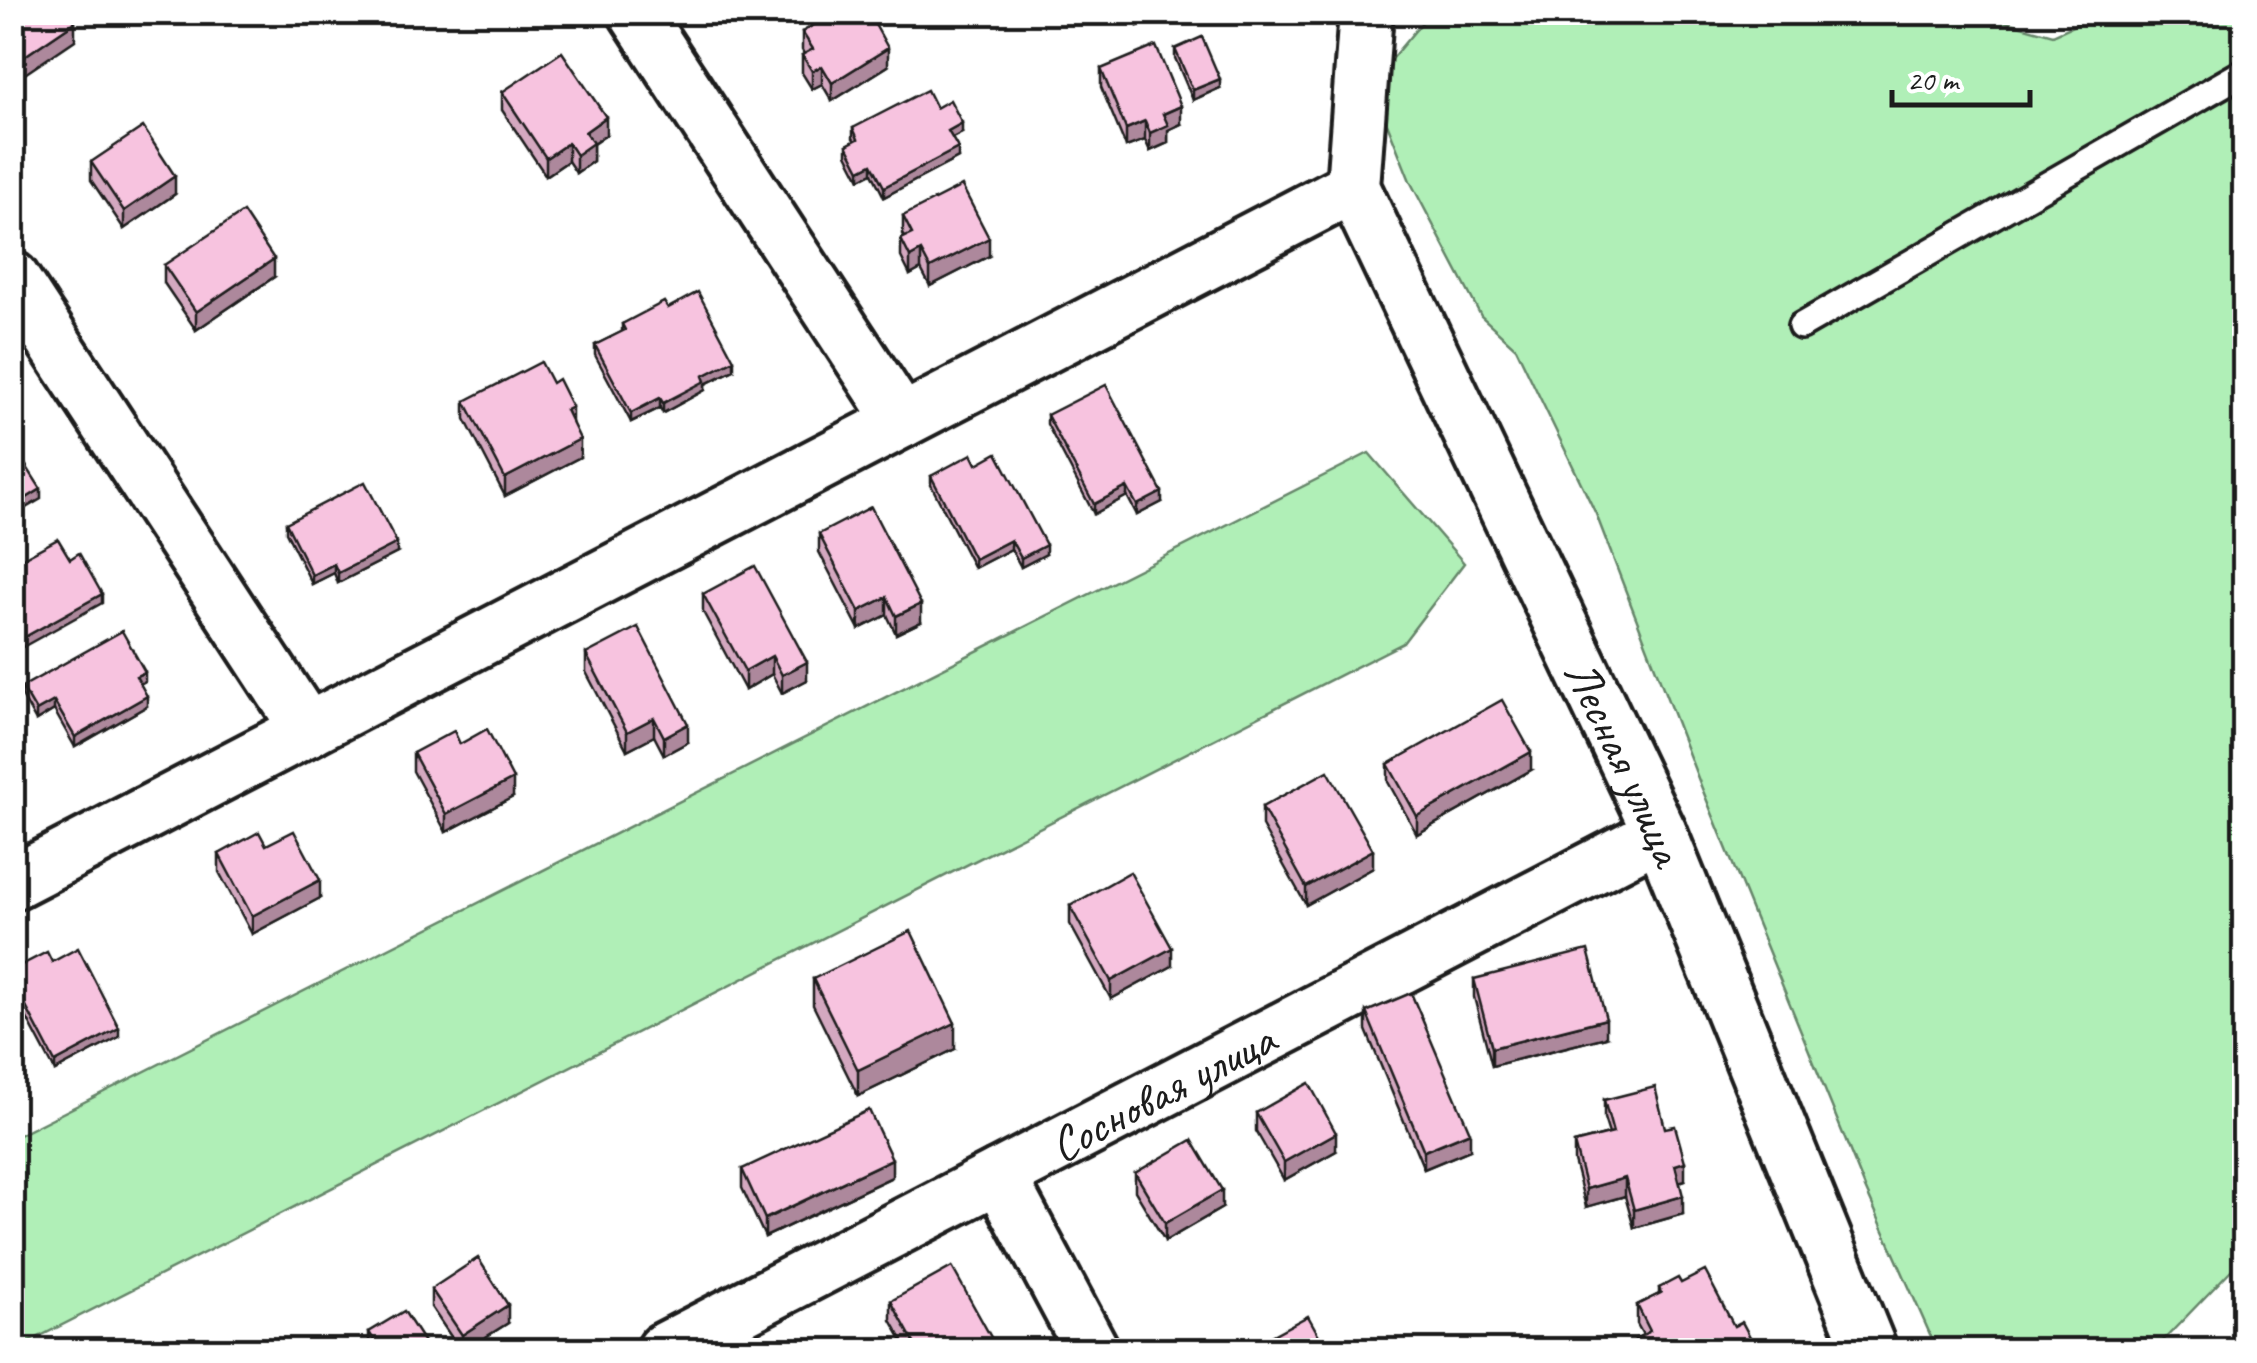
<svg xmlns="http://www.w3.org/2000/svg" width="2257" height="1363" font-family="Caveat,sans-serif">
<rect width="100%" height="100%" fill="#fff"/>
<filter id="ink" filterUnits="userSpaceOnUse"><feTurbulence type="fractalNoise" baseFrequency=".01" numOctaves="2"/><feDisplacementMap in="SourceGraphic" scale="20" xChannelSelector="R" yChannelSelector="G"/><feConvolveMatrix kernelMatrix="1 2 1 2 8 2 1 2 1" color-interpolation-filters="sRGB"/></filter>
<g filter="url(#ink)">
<g fill="#b0efb7" stroke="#66866a" stroke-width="2.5">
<polygon points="1971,12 2053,35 2101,13 2244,13 2244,1221 2233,1268 2154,1350 1937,1350 1865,1188 1701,786 1596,514 1516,348 1481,316 1410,181 1371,83 1430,13"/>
<polygon points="1369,453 1464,563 1403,643 13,1350 13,1138"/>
</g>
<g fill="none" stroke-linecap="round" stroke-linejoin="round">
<defs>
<polyline id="service" points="1801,326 2244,72"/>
<g id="minor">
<polyline points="635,12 902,421"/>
<path id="s1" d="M 1366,12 L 1353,187 L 1660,833 L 1870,1350"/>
<polyline points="12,278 308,730"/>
<polyline points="12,883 1353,187"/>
<polyline points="999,1176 1092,1350"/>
<path id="s2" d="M 663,1350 L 1660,833"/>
</g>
</defs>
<use href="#service" stroke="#1c1c1c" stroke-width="32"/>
<use href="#minor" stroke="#1c1c1c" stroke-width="60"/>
<use href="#service" stroke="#fff" stroke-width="25"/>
<use href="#minor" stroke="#fff" stroke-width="52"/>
</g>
<g fill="#d4a8c0" stroke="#1c1c1c" stroke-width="2.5">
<polygon points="802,32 888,66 832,101 822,84 812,89 802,73 802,55 804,54 802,50"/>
<polygon points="1175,49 1220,88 1193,100 1175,58"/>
<polygon points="1101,69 1181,124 1168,130 1168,143 1150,151 1145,140 1126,147 1101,87"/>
<polygon points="502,92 606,135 593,144 593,161 576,173 568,161 546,176 502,110"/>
<polygon points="936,108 962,133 952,138 958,158 884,197 872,173 860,179 847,154 847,145 855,141 853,138 853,128"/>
<polygon points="91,162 175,194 124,229 91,180"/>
<polygon points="903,216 989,256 930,286 921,269 910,275 901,257 901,239 905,237 903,234"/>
<polygon points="164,265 274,277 196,330 164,283"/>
<polygon points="668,308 734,370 705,384 705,390 663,413 660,408 631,422 595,355 595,345 622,332 622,324"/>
<polygon points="465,401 572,422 580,457 505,496 465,419"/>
<polygon points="1047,415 1162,502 1137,515 1127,496 1094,514 1047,424"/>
<polygon points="977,464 1046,554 1021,567 1011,549 974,568 931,485 931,476"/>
<polygon points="286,523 397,553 338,583 334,573 312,584 286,532"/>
<polygon points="819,534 921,622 896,634 887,615 859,629 819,552"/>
<polygon points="703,594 807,680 782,693 772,674 745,690 703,612"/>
<polygon points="586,654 688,742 664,755 654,736 627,750 586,672"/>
<polygon points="145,681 140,684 147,706 75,747 54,710 36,721 22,696 22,687"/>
<polygon points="460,744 513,797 446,832 413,771 413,753"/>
<polygon points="1388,764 1531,770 1417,834 1388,782"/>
<polygon points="1262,807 1373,868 1306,905 1262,826"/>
<polygon points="266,845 320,898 252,934 219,872 219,854"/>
<polygon points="1070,906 1172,966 1111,999 1070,924"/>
<polygon points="52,962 119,1037 55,1071 12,990 12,970"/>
<polygon points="813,979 955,1049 858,1096 813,1005"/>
<polygon points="1474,979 1606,1037 1492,1066 1474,997"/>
<polygon points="1366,1012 1470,1150 1424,1169 1366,1030"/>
<polygon points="1604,1100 1685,1180 1680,1182 1683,1214 1634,1228 1625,1196 1586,1207 1574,1161 1574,1143 1609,1134 1604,1118"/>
<polygon points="1256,1113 1336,1151 1284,1180 1256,1131"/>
<polygon points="742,1169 892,1177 765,1237 742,1188"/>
<polygon points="1135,1173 1222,1208 1165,1241 1135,1191"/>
<polygon points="1681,1283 1734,1326 1757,1350 1635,1350 1635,1339 1643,1335 1637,1324 1637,1305 1659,1294 1659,1288"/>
<polygon points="431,1289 508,1323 465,1350 460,1350 431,1307"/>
<polygon points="891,1301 998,1350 908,1350 891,1320"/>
<polygon points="369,1332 429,1350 375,1350 369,1341"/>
</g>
<g fill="#ad889c" stroke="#1c1c1c" stroke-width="2.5">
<polygon points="1147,12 1169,12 1138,26 1138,16"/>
<polygon points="75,22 75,40 13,82 13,64"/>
<polygon points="888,48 888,66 832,101 832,83"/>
<polygon points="822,66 822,84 812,89 812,71"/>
<polygon points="1220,79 1220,88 1193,100 1193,90"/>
<polygon points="1181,106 1181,124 1168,130 1168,143 1150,151 1150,133 1163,114"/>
<polygon points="606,117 606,135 593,144 593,161 576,173 576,155 585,132"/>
<polygon points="1145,121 1145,140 1126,147 1126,129"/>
<polygon points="962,123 962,133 948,140 948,131"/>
<polygon points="568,143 568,161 546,176 546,158"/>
<polygon points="958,148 958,158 884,197 884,187"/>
<polygon points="872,164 872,173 860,179 860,170"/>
<polygon points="175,176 175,194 124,229 124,211"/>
<polygon points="989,238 989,256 930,286 930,268"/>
<polygon points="921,251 921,269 910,275 910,257"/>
<polygon points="274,259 274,277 196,330 196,312"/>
<polygon points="734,360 734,370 705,384 705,390 663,413 663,403 703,376"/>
<polygon points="660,398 660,408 631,422 631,413"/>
<polygon points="572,407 572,425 566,410"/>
<polygon points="580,439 580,457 505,496 505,478"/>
<polygon points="1127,487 1127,496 1094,514 1094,504"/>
<polygon points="41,489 41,499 12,516 12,507"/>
<polygon points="1162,492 1162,502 1137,515 1137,505"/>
<polygon points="1011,540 1011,549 974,568 974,559"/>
<polygon points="397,543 397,553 338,583 338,573"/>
<polygon points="1046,545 1046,554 1021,567 1021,558"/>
<polygon points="334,564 334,573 312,584 312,575"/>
<polygon points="102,594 102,603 12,653 12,644"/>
<polygon points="887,597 887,615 859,629 859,611"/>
<polygon points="921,604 921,622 896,634 896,616"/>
<polygon points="772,656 772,674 745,690 745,671"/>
<polygon points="807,662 807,680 782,693 782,675"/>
<polygon points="145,672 145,681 136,686 136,676"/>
<polygon points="147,696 147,706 75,747 75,737"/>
<polygon points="54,701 54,710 36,721 36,711"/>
<polygon points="654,718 654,736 627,750 627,732"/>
<polygon points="688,724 688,742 664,755 664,737"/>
<polygon points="1531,752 1531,770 1417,834 1417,816"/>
<polygon points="513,779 513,797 446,832 446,814"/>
<polygon points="1373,850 1373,868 1306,905 1306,887"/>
<polygon points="320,880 320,898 252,934 252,916"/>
<polygon points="1172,948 1172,966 1111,999 1111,981"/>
<polygon points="1606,1019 1606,1037 1492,1066 1492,1048"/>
<polygon points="955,1023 955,1049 858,1096 858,1070"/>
<polygon points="119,1028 119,1037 55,1071 55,1062"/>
<polygon points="1470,1132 1470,1150 1424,1169 1424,1151"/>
<polygon points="1336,1133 1336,1151 1284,1180 1284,1162"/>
<polygon points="892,1159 892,1177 765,1237 765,1219"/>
<polygon points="1685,1162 1685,1180 1675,1183 1675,1165"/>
<polygon points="1625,1178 1625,1196 1586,1207 1586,1189"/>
<polygon points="1222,1190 1222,1208 1165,1241 1165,1223"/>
<polygon points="1683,1196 1683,1214 1634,1228 1634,1210"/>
<polygon points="508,1305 508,1323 465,1350 462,1350 462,1335"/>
</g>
<g fill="#f7c3df" stroke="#1c1c1c" stroke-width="2.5">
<polygon points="12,12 69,12 75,22 13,64"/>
<polygon points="836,12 868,12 888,48 832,83 822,66 812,71 802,55 813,49 802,32"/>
<polygon points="1202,37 1220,79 1193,90 1175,49"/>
<polygon points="1156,46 1181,106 1163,114 1168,125 1150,133 1145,121 1126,129 1101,69"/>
<polygon points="562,52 606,117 585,132 593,143 576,155 568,143 546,158 502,92"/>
<polygon points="927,90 936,108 950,100 962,123 948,131 958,148 884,187 872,164 860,170 847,145 858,139 853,128"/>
<polygon points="143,127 175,176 124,211 91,162"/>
<polygon points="962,186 989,238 930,268 921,251 910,257 901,239 912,234 903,216"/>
<polygon points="243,212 274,259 196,312 164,265"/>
<polygon points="698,292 734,360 703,376 705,381 663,403 660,398 631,413 595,345 625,330 622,324 664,302 668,308"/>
<polygon points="541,362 552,383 558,379 572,407 566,410 580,439 505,478 465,401"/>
<polygon points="1106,385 1162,492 1137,505 1127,487 1094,504 1047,415"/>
<polygon points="16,450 41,489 12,507 12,452"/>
<polygon points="997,453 1046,545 1021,558 1011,540 974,559 931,476 972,454 977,464"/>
<polygon points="365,482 397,543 338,573 334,564 312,575 286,523"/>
<polygon points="871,507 921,604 896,616 887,597 859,611 819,534"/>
<polygon points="58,539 70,559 79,553 102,594 12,644 12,564"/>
<polygon points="755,566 807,662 782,675 772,656 745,671 703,594"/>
<polygon points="638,627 688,724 664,737 654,718 627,732 586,654"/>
<polygon points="122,631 145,672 136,676 147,696 75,737 54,701 36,711 22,687"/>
<polygon points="1502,700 1531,752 1417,816 1388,764"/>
<polygon points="487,729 513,779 446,814 413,753 454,731 460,744"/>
<polygon points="1328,771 1373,850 1306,887 1262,807"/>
<polygon points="294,831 320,880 252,916 219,854 259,832 266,845"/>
<polygon points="1130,872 1172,948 1111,981 1070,906"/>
<polygon points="911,931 955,1023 858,1070 813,979"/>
<polygon points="78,948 119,1028 55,1062 12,980 12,970 47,952 52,962"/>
<polygon points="1588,950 1606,1019 1492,1048 1474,979"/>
<polygon points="1411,993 1470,1132 1424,1151 1366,1012"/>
<polygon points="1309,1083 1336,1133 1284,1162 1256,1113"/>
<polygon points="1655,1087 1665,1128 1675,1126 1685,1162 1675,1165 1683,1196 1634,1210 1625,1178 1586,1189 1574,1143 1613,1133 1604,1100"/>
<polygon points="869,1110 892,1159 765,1219 742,1169"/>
<polygon points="1192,1140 1222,1190 1165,1223 1135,1173"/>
<polygon points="478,1258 508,1305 462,1335 431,1289"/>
<polygon points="952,1267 998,1350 918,1350 891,1301"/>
<polygon points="1705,1271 1734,1326 1742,1322 1757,1350 1641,1350 1635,1339 1650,1331 1637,1305 1661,1293 1659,1288 1678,1278 1681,1283"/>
<polygon points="404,1311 429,1350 380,1350 369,1332"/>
<polygon points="1308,1316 1327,1350 1245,1350"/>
</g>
</g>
<g text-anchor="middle" stroke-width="8" stroke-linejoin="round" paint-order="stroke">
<g font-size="48" fill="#1c1c1c" stroke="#fff">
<text dy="17" stroke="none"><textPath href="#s1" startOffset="812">Лесная улица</textPath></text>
<text dy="17" stroke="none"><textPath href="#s2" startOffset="562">Сосновая улица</textPath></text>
</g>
</g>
<rect width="2257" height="1363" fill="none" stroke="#fff" stroke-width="50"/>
<rect x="25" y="25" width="2207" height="1313" fill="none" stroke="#1c1c1c" stroke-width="4" filter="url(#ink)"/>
<path d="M1892 90v15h138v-15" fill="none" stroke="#1c1c1c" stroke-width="5"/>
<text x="1907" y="90" font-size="30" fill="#1c1c1c" stroke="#ffffff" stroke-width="8" paint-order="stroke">20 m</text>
</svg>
